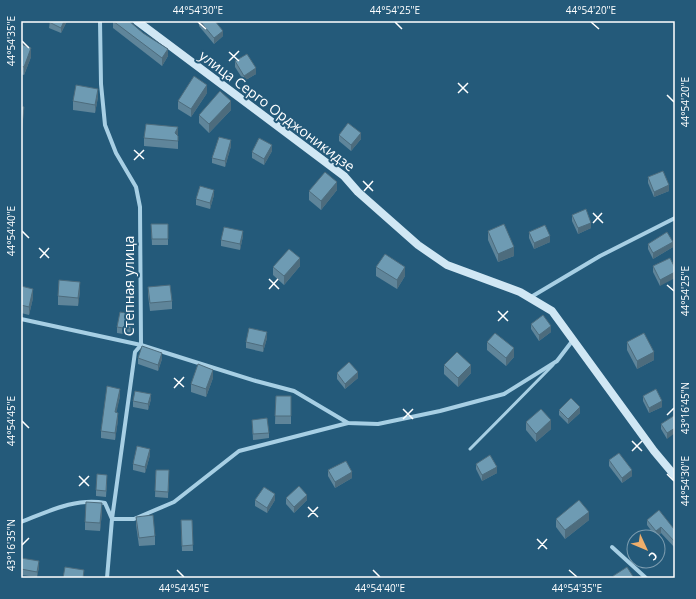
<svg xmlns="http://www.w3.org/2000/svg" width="696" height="599" font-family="'Open Sans',sans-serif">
<rect width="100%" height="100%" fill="#245a7a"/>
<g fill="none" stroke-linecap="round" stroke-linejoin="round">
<polyline stroke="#a7cfe4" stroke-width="3" points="470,449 553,365"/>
<g stroke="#a7cfe4" stroke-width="4">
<polyline points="100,21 101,84 105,125 116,153 136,187 140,207 141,345 135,352 112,519 107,578"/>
<polyline points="531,297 600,256 675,218"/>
<polyline points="21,319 141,345 256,381 294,391 348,423 378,424 440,411 504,394 557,361 573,340"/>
<path d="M 21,522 C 47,512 77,497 105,503 L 112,519 L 134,519 L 174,502 L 239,451 L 348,423"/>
<polyline points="612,547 646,578"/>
</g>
<polyline stroke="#d0e7f4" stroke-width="8" points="137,21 344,176 358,192 418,245 447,265 520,292 552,311 654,451 675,476"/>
</g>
<g fill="#5f859a">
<polygon points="50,21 67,21 61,33 49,28"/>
<polygon points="113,21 129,21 168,56 162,66 113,28"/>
<polygon points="199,21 215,21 223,36 214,44 199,26"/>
<polygon points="21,44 31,57 24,75 21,74"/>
<polygon points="235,61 256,74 244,81 235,67"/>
<polygon points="207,93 191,117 178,109 178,101"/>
<polygon points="98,97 95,113 73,110 73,101"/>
<polygon points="231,110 209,133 199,123 199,115"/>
<polygon points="178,127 178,149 144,146 144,138"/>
<polygon points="339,135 361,139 351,151 339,141"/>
<polygon points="231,146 225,167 212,163 212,158"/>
<polygon points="272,151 264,165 252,158 252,152"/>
<polygon points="648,177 669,191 654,197 648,183"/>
<polygon points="337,190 321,210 309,200 309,191"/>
<polygon points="214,195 210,209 196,205 196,199"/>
<polygon points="572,215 591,228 578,234 572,221"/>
<polygon points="151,224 168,224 168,245 152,245"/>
<polygon points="488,231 514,256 498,262 488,240"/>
<polygon points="529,232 550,242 534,249 529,238"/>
<polygon points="243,236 240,250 221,246 221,240"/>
<polygon points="648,244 673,247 653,259 648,249"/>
<polygon points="670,258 660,286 653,272 653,266"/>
<polygon points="300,266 284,285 273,275 273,267"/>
<polygon points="376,267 405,276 397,289 376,276"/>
<polygon points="21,286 33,298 29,315 21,313"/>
<polygon points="148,287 172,301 172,309 150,311 148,295"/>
<polygon points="80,291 78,306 58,305 58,296"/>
<polygon points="132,320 130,335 117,333 117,327"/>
<polygon points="531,324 551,332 539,341 531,329"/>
<polygon points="267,338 263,352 246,348 246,342"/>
<polygon points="487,342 514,357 506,366 487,350"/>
<polygon points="627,342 654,360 637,369 627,350"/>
<polygon points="138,358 162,359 158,371 138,364"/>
<polygon points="444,365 471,373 458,387 444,374"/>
<polygon points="337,373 358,378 345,389 337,379"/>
<polygon points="213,378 206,397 191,392 191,384"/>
<polygon points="120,396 116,412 118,420 115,440 101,438 101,431"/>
<polygon points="276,396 291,396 291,424 275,424"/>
<polygon points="643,396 662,407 649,413 643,401"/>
<polygon points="151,399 148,410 133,407 133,401"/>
<polygon points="559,410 580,413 568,424 559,415"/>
<polygon points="675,415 667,439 661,429 661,424"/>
<polygon points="252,420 269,433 269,438 253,440"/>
<polygon points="526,422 551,429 536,442 526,430"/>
<polygon points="674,450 675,450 675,458 674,456"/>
<polygon points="150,455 145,473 133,470 133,464"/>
<polygon points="609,460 632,476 622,483 609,466"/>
<polygon points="476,464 497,473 482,481 476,469"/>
<polygon points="156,470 169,470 168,498 155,497"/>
<polygon points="328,470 352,478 335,488 328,476"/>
<polygon points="107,481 106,497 96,496 96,490"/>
<polygon points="286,498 307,500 294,513 286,504"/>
<polygon points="255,500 275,500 267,513 255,506"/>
<polygon points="102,512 100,531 85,530 85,522"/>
<polygon points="136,517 155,536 155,545 139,546 136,525"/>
<polygon points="556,519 589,520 565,539 556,527"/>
<polygon points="181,520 192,520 193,551 182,551"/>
<polygon points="647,520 674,529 675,528 675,548 661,533 656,537 647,525"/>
<polygon points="21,558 39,567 37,577 21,575"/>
</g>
<g fill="#4d6c7d">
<polygon points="64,21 67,21 61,33 61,28"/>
<polygon points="223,31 223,36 214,44 214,38"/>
<polygon points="31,48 31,57 24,75 24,67"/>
<polygon points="168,49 168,56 162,66 162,58"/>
<polygon points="256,68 256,74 244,81 244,76"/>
<polygon points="207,85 207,93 191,117 191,109"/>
<polygon points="98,89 98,97 95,113 95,105"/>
<polygon points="231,101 231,110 209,133 209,124"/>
<polygon points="24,107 24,112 22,129 22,123"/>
<polygon points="178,127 178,136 175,133"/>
<polygon points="361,133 361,139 351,151 351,145"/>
<polygon points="231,140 231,146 225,167 225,161"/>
<polygon points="272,145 272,151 264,165 264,159"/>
<polygon points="337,182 337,190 321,210 321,201"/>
<polygon points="669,185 669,191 654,197 654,192"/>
<polygon points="214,190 214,195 210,209 210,203"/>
<polygon points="591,223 591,228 578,234 578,228"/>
<polygon points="243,231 243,236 240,250 240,244"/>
<polygon points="550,236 550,242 534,249 534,243"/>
<polygon points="673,242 673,247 653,259 653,253"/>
<polygon points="514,247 514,256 498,262 498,254"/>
<polygon points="300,258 300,266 284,285 284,276"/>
<polygon points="405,267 405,276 397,289 397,280"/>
<polygon points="675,272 675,278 660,286 660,280"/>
<polygon points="80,282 80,291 78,306 78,298"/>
<polygon points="33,289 33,298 29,315 29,307"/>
<polygon points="132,314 132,320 130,335 130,329"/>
<polygon points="551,326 551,332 539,341 539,335"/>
<polygon points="267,332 267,338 263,352 263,346"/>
<polygon points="514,348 514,357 506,366 506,358"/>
<polygon points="654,352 654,360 637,369 637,361"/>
<polygon points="162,353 162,359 158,371 158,365"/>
<polygon points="471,365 471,373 458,387 458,378"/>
<polygon points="213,370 213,378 206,397 206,389"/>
<polygon points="358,372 358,378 345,389 345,384"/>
<polygon points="120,389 120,396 115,420 115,412"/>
<polygon points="151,394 151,399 148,410 148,404"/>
<polygon points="662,401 662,407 649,413 649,408"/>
<polygon points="580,407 580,413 568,424 568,419"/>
<polygon points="118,413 118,420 115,440 115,433"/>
<polygon points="551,420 551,429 536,442 536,434"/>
<polygon points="675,428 675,433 667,439 667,433"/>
<polygon points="150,449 150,455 145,473 145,467"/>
<polygon points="497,467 497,473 482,481 482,475"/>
<polygon points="632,470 632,476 622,483 622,478"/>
<polygon points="352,472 352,478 335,488 335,482"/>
<polygon points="275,494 275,500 267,513 267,508"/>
<polygon points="307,495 307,500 294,513 294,507"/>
<polygon points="102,503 102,512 100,531 100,523"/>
<polygon points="589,512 589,520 565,539 565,530"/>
<polygon points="661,527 661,533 656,537 656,531"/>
<polygon points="39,561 39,567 37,577 37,572"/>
</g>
<g fill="#6e9bb3" stroke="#4d6c7d">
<polygon points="50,21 64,21 61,28 49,22"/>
<polygon points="113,21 129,21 143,33 168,49 162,58"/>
<polygon points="200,21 215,21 223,31 214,38"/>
<polygon points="21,44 31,48 24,67 21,66"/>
<polygon points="247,54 256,68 244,76 235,61"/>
<polygon points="194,76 207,85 191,109 178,101"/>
<polygon points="76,85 98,89 95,105 73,101"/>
<polygon points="220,91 231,101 209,124 199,115"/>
<polygon points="21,106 24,107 22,123 21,123"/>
<polygon points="348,123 361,133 351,145 339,135"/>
<polygon points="146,124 178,127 175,133 178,136 178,141 144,138"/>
<polygon points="219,137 231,140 225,161 212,158"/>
<polygon points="259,138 272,145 264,159 252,152"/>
<polygon points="663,171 669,185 654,192 648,177"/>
<polygon points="325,172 337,182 321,201 309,191"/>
<polygon points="200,186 214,190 210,203 196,199"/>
<polygon points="586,209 591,223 578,228 572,215"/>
<polygon points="151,224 168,224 168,239 152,239"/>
<polygon points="504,224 514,247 498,254 488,231"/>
<polygon points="545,225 550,236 534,243 529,232"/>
<polygon points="224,227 243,231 240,244 221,240"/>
<polygon points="667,232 673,242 653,253 648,244"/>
<polygon points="289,249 300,258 284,276 273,267"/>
<polygon points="385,254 405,267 397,280 376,267"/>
<polygon points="670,258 675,268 675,272 660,280 653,266"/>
<polygon points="59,280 80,282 78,298 58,296"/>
<polygon points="170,285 172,301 150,303 148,287"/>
<polygon points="21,286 33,289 29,307 21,305"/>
<polygon points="120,312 132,314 130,329 117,327"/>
<polygon points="543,315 551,326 539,335 531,324"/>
<polygon points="249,328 267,332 263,346 246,342"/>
<polygon points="495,333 514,348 506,358 487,342"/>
<polygon points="644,333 654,352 637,361 627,342"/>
<polygon points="142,346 162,353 158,365 138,358"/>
<polygon points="457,352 471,365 458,378 444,365"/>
<polygon points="349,362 358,372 345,384 337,373"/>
<polygon points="198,364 213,370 206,389 191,384"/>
<polygon points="107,386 120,389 115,412 118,413 115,433 101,431"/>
<polygon points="656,389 662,401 649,408 643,396"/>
<polygon points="135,391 151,394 148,404 133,401"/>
<polygon points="276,396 291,396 291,416 275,416"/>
<polygon points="571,398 580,407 568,419 559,410"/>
<polygon points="541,409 551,420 536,434 526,422"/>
<polygon points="675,415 675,428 667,433 661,424"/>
<polygon points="267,418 269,433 253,434 252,420"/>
<polygon points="137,446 150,449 145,467 133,464"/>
<polygon points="619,453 632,470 622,478 609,460"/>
<polygon points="490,455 497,467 482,475 476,464"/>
<polygon points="346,461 352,472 335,482 328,470"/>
<polygon points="156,470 169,470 168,492 155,491"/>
<polygon points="97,474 107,475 106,491 96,490"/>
<polygon points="299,486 307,495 294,507 286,498"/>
<polygon points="264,487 275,494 267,508 255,500"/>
<polygon points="579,500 589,512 565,530 556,519"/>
<polygon points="86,502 102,503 100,523 85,522"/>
<polygon points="659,510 674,529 675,528 675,542 661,527 656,531 647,520"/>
<polygon points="153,515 155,536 139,538 136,517"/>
<polygon points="181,520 192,520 193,545 182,546"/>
<polygon points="21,558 39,561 37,572 21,569"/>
<polygon points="65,567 84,570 83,578 63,578"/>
<polygon points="627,567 634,578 615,578 613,576"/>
</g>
<path fill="none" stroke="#fff" stroke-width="1.5" d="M 198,22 L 206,29M 395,22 L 402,29M 591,22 L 599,29M 22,41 L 29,48M 229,52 L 239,61M 229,61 L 239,51M 458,83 L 468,93M 458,93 L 468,83M 667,95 L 674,102M 134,150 L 144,159M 134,160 L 144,150M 363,181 L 373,191M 364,191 L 373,181M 593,213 L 603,223M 593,223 L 602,213M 22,231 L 29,238M 39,248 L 49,258M 40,258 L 49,248M 269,279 L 279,289M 667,285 L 674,291M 269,289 L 278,279M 498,311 L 508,321M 498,321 L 508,311M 174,378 L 184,387M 174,388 L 184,377M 403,409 L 413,419M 667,415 L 674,408M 403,419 L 413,409M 22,421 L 29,428M 632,441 L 642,451M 632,451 L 642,441M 667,474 L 674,481M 79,476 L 89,486M 79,486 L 89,476M 308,507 L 318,517M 308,517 L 318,507M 537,539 L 547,549M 22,545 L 29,538M 538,549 L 547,539M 177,570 L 184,577M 373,570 L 380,577M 569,570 L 577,577"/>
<g text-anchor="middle" stroke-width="4" stroke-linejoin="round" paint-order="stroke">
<g font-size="14" fill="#fff" stroke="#245a7a">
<text transform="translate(277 111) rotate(37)" y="5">улица Серго Орджоникидзе</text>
<text transform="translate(129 286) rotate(-90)" y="5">Степная улица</text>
</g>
</g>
<rect width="696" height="599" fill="none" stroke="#245a7a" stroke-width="44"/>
<g transform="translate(646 549) rotate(134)"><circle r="19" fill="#245a7a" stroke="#7c9caf"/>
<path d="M0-3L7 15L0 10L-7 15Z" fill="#eeae6b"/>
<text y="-6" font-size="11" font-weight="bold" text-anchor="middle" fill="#ffffff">С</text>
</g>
<rect x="22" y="22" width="652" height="555" fill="none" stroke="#fff" stroke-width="1.5"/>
<g font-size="10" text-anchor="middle" fill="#fff">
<text x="198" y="14">44°54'30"E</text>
<text x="395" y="14">44°54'25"E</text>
<text x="591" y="14">44°54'20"E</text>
<text transform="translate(11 41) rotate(-90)" y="4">44°54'35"E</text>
<text transform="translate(685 102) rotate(-90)" y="4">44°54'20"E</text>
<text transform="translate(11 231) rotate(-90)" y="4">44°54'40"E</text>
<text transform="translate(685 291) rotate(-90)" y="4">44°54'25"E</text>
<text transform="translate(685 408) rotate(-90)" y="4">43°16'45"N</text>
<text transform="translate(11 421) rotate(-90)" y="4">44°54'45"E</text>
<text transform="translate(685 481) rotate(-90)" y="4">44°54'30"E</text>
<text transform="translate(11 545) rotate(-90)" y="4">43°16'35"N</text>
<text x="184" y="592">44°54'45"E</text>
<text x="380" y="592">44°54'40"E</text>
<text x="577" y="592">44°54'35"E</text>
</g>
</svg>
